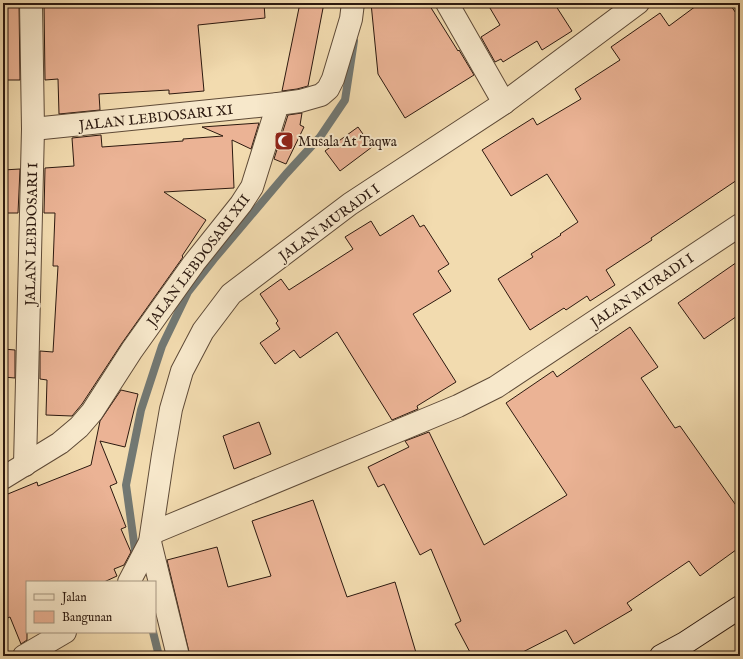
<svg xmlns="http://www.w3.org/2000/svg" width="743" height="659" font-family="'IM FELL English',serif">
<rect width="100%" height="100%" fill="#f2dbaf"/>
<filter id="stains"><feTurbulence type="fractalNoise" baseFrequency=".005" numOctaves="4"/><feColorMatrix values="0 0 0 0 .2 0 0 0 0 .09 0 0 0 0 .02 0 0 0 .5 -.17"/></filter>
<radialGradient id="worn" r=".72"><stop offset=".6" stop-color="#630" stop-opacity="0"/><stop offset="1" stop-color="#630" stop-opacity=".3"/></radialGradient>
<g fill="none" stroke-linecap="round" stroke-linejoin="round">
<g stroke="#727873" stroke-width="8">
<polyline points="136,557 126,485 141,410 162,346 188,292 214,259 286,174 320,137 345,100 354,41"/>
<polyline points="153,632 159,656"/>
</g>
</g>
<g fill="#ebb395" stroke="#2c190f">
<polygon points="3,3 19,3 20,80 3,80"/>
<polygon points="44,3 264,3 265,18 198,25 204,91 169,94 169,90 99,94 100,110 59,114 58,79 45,80"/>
<polygon points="300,3 324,3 308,86 297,89 282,91"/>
<polygon points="371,3 428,3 458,51 459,50 474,75 405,118 378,74"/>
<polygon points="487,3 554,3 572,31 542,50 537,41 503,62 501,59 495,62 481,37 500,25"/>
<polygon points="700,3 729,3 740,19 740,178 651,238 652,240 606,270 615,285 590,301 587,296 566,310 564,308 530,330 498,279 533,257 531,254 561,235 560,234 578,222 547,174 511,196 482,150 533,118 537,125 581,99 575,89 620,60 611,47 660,13 669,26"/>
<polygon points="302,113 300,125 304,127 286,164 274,159 288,115"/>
<polygon points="259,123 251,149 232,140 234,188 164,192 206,220 182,256 183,257 122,343 82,404 72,416 46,415 47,380 40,379 40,351 53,352 58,266 53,266 55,213 44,213 45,168 74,166 72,138 101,135 102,147 183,141 183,139 223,136 202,127"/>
<polygon points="358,127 372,147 340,171 325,151"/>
<polygon points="20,169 18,213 3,213 3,170"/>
<polygon points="413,215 420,227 424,225 449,264 438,271 451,291 413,314 456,382 417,406 418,409 392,420 337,332 300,358 294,350 275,364 260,343 280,329 276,323 278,321 260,294 281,279 289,290 353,249 345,237 371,221 380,236"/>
<polygon points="740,260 740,314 704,339 678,303"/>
<polygon points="630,327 658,367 641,378 675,428 680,426 740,511 740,547 700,576 689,561 627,603 632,610 574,644 566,630 515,656 472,656 455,624 461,621 431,549 420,555 384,484 378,487 368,467 409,447 405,441 429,432 484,545 567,495 506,403 553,371 557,377"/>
<polygon points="3,349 15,350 15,378 3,377"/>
<polygon points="121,390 138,394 125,447 100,441 117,483 110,486 126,527 121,529 131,552 124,565 114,569 117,576 104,582 27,582 27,640 21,644 10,617 3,620 3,496 37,482 38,486 91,465 100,421"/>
<polygon points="259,422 271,454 234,469 223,436"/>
<polygon points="313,500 347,597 395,582 417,656 190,656 167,560 217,547 228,587 271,576 252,521"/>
</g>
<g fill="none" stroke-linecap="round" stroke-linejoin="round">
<defs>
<g id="street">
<polyline points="447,3 504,103"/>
<polyline points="33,129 278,104"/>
<polyline points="25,465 33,129 31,3"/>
<polyline points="3,478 60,443 79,427 92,412 132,350 194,263 241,204 252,187 278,104 300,101 321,95 328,89 333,79 351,19 353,3"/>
<polyline points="152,533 458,406 496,387 740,225"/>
<polyline points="150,542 178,656"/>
<polyline points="129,582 150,542 163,455 171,409 182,371 203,331 231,294 350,204 504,103 638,3"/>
<polyline points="24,656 65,632"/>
</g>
<polyline id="secondary" points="661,656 685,643 740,607"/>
</defs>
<use href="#street" stroke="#5e4a37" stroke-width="24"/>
<use href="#secondary" stroke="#2c190f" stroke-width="24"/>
<use href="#street" stroke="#f7e8cb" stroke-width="22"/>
<use href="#secondary" stroke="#f7e8cb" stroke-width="22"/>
</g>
<defs>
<symbol id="mosque-square" viewBox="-11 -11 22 22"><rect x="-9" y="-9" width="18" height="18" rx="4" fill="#8f2418" stroke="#f7e8cb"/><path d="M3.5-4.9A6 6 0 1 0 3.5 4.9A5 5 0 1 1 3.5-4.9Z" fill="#fff"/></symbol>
</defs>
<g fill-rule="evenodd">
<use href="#mosque-square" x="273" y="130" width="22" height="22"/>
</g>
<g text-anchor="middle" stroke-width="4" stroke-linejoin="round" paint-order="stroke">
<g font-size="14" fill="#2c190f" stroke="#f7e8cb">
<text transform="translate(156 117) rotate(-6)" y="5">JALAN LEBDOSARI XI</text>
<text transform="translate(329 222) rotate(-36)" y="5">JALAN MURADI I</text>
<text transform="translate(31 234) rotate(-89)" y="5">JALAN LEBDOSARI I</text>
<text transform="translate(198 260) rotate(-53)" y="5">JALAN LEBDOSARI XII</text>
<text transform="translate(642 290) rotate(-34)" y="5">JALAN MURADI I</text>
</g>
<g font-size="14" fill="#2c190f" stroke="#f7e8cb" text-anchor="start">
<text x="298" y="146">Musala At Taqwa</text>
</g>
</g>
<rect width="743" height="659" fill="none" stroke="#f2dbaf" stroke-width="16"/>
<rect x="4" y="4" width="735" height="651" fill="none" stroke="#2c190f" stroke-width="2"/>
<rect x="8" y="8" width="727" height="643" fill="none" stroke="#2c190f"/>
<rect x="26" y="581" width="130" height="52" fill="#f7e8cb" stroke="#a69580"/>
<rect x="34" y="594" width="20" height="6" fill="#f7e8cb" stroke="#a69580"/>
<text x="62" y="601" font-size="12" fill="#2c190f">Jalan</text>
<rect x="34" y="611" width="20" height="12" fill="#ebb395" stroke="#a69580"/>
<text x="62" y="621" font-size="12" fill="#2c190f">Bangunan</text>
<rect width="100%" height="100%" filter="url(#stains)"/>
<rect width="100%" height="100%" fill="url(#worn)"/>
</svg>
